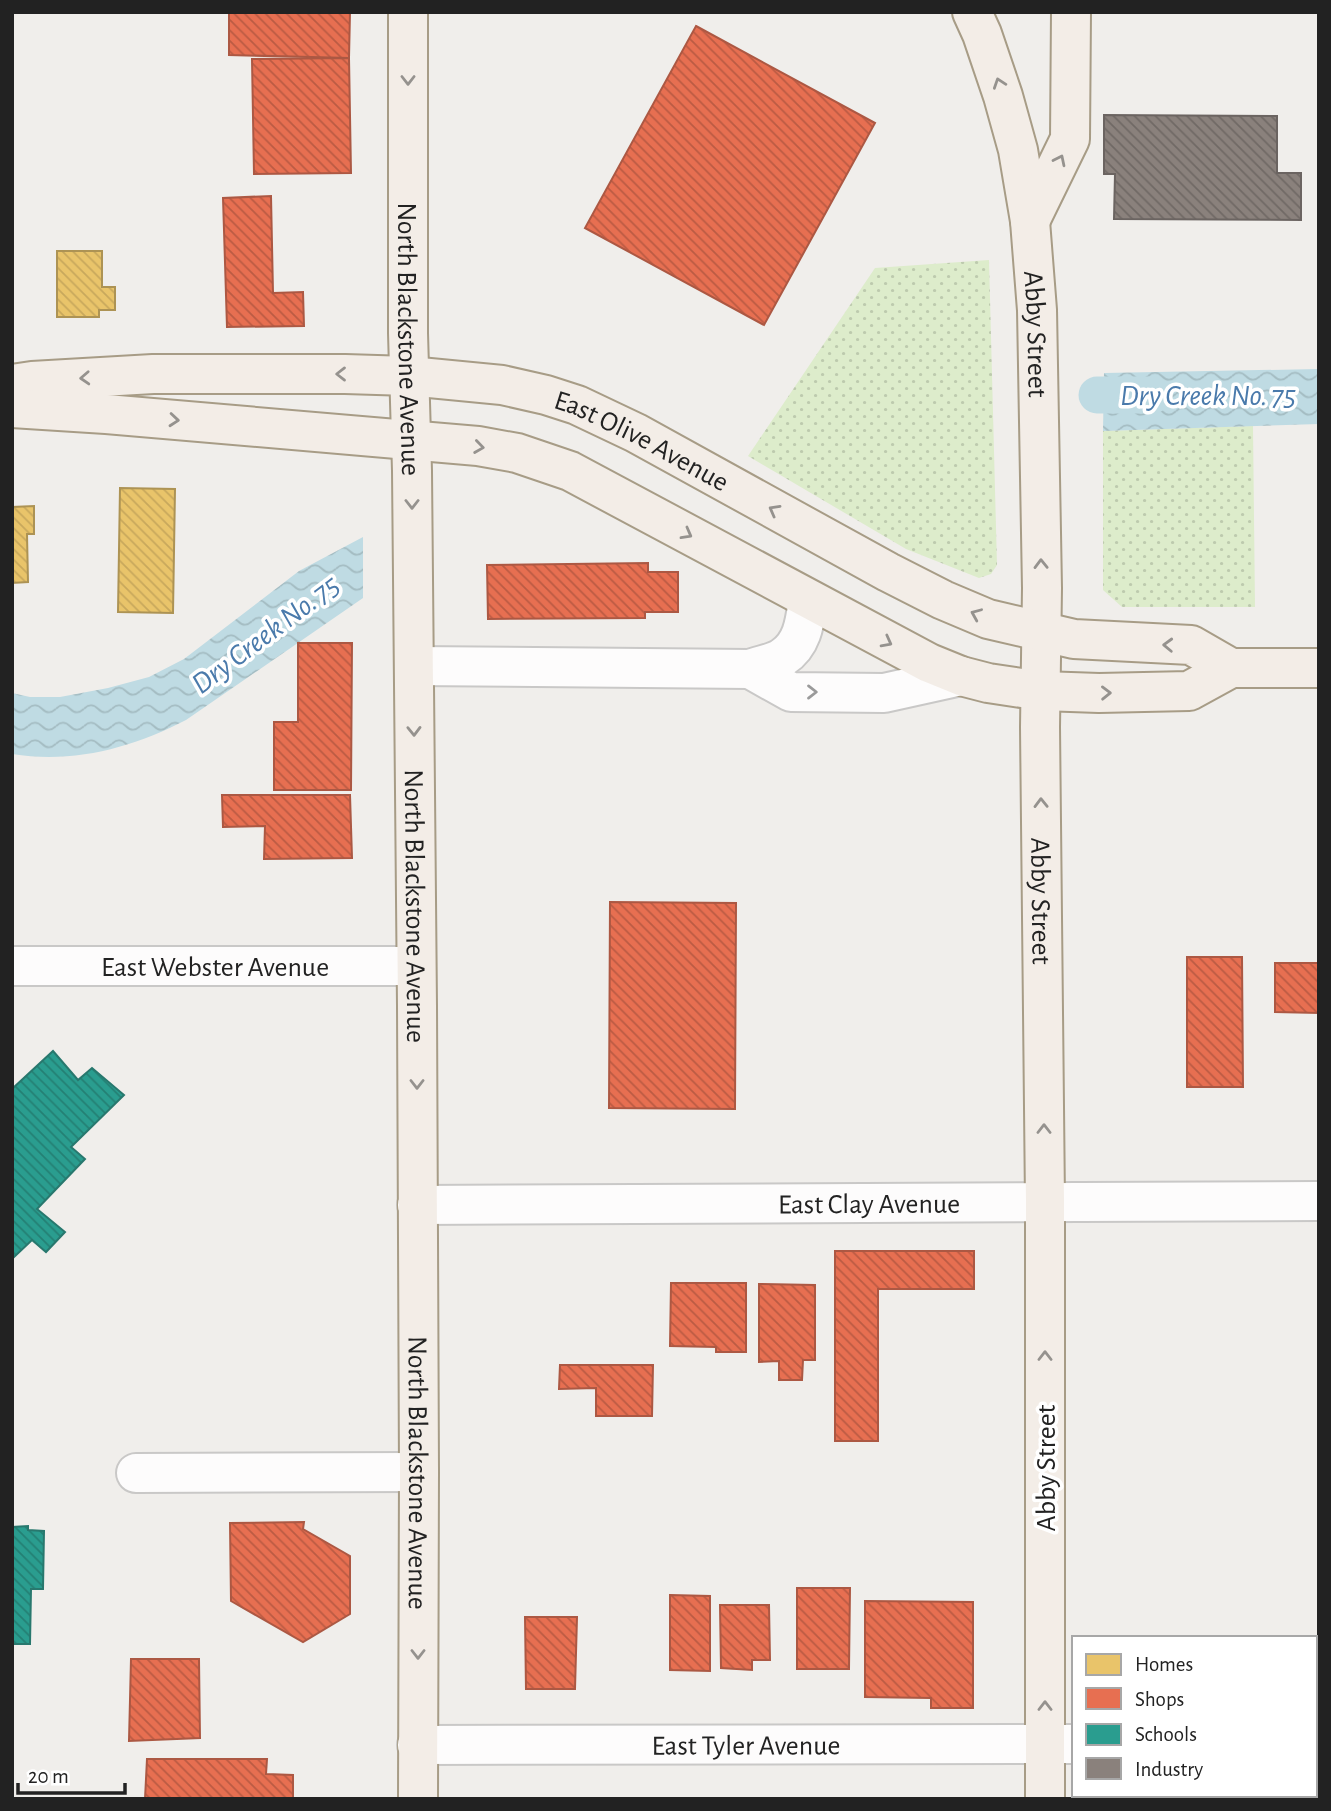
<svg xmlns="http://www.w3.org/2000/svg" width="1331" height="1811" font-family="'Alegreya Sans',sans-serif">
<defs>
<pattern id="grass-dots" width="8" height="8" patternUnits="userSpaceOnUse" patternTransform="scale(1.75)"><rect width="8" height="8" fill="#ddeccb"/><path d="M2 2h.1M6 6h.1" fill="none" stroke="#bdcaae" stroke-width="1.8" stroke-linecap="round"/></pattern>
<pattern id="water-waves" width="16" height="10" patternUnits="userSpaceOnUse" patternTransform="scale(1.75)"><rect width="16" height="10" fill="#bfdbe3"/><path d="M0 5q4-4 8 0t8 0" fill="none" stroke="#a4bcc2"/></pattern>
<pattern id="homes-back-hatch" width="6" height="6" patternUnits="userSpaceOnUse" patternTransform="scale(1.75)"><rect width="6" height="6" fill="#e9c46a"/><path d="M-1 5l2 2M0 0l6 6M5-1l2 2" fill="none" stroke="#c8a85c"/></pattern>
<pattern id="shops-back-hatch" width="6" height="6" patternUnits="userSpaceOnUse" patternTransform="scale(1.75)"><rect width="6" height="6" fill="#e76f51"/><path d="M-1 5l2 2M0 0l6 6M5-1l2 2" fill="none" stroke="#bb5b43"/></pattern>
<pattern id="schools-back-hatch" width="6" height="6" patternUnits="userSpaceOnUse" patternTransform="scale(1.75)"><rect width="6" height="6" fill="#2a9d8f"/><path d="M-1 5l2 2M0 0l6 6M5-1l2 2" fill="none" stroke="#248074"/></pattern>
<pattern id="industry-back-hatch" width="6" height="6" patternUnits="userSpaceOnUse" patternTransform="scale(1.75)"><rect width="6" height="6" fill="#8a817c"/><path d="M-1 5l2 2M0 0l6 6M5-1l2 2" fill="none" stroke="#706965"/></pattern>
</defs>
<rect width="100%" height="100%" fill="#f0eeeb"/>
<g fill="url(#grass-dots)">
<polygon points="989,260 997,565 991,574 979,578 906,549 748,456 875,268"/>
<polygon points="1253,426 1255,607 1122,607 1103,590 1103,431"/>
</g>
<g fill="url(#water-waves)">
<polygon points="1319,369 1319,424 1103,431 1104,373"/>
<path d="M 363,537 L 363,598 L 186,720 C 132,748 73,764 12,754 L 12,693 L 30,697 L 60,697 L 108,688 L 149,677 L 184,659 L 299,571 Z"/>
</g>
<g fill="url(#homes-back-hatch)" stroke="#ad9354" stroke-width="2">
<polygon points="57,251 102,251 102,287 115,287 115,310 99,310 99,317 57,317"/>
<polygon points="120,488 175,489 173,613 118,612"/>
<polygon points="34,506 34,534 27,534 28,582 12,583 12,507"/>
</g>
<g fill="url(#shops-back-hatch)" stroke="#ac5843" stroke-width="2">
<polygon points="229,12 350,12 349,58 229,55"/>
<polygon points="696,26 875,123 764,325 585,228"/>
<polygon points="349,58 351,173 254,174 252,59"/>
<polygon points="271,196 273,293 303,292 304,326 227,327 223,198"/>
<polygon points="648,563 648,572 678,572 678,612 645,612 645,618 488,619 487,565"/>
<polygon points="298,643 352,643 351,790 274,790 274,722 298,722"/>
<polygon points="222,795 350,795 352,858 264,859 265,826 223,827"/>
<polygon points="610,902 736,903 735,1109 609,1108"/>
<polygon points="1187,957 1242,957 1243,1087 1187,1087"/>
<polygon points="1275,963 1319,963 1319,1013 1275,1012"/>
<polygon points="835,1251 974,1251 974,1289 878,1289 878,1441 835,1441"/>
<polygon points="671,1283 746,1283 746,1352 716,1352 716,1347 670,1346"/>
<polygon points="759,1284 815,1285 815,1360 803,1360 802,1380 779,1380 779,1361 759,1362"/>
<polygon points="560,1365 653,1365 652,1416 596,1416 596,1388 559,1389"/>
<polygon points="304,1522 303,1529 350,1556 350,1614 303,1642 231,1601 230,1523"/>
<polygon points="797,1588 850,1588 849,1669 797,1669"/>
<polygon points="670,1595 710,1596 710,1671 670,1670"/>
<polygon points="865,1601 973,1602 973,1708 931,1708 931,1698 865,1697"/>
<polygon points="720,1605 769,1605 770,1660 752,1660 752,1670 721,1668"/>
<polygon points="525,1617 577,1617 575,1689 526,1689"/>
<polygon points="131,1659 199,1659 200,1738 129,1741"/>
<polygon points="147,1759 267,1759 266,1774 293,1775 293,1799 145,1799"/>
</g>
<g fill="url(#schools-back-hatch)" stroke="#28786e" stroke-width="2">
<polygon points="53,1051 78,1080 92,1068 124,1095 71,1147 85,1159 37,1209 65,1232 46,1252 32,1240 12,1259 12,1089"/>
<polygon points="28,1526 28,1530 44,1531 43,1589 31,1589 30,1644 12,1644 12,1527"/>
</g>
<polygon fill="url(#industry-back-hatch)" stroke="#6b6461" stroke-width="2" points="1104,115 1277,116 1277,173 1301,173 1301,220 1114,219 1115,174 1104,174"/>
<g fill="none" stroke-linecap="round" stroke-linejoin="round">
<polyline stroke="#bfdbe3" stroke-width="37" points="1097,395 1153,395"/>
<defs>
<g id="minor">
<path d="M 414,666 L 750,669 C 760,665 775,663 783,657 C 803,644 805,621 808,600"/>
<polyline points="750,669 791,692 884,693 961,676"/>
<path id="s1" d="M 12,966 L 416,966"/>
<path id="s2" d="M 417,1205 L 1319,1201"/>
<polyline points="136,1473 419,1472"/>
<polyline points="1315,1743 1319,1743"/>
<path id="s3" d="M 417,1745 L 1074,1744"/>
</g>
<g id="major">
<path id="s4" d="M 408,12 L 408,333 L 412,471 L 417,1006 L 419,1472 L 418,1799"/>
<path id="s5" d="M 972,12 L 982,34 L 1003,96 L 1018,150 L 1030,221 L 1037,310 L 1042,588 L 1040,727 L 1045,1202 L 1045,1799"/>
<polyline points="1030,221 1070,139 1071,12"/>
<path id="s6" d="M 12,384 L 32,381 L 153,374 L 345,374 L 409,376 L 502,385 L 546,395 L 577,405 L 636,433 L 888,572 L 943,600 L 988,619 L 1074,639 L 1191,645 L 1231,668"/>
<polyline points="12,408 106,414 478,446 517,453 570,471 929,663 961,676 988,683 1042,691 1099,693 1189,691 1231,668 1319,668"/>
</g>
</defs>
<use href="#minor" stroke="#c9c8c7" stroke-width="42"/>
<use href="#major" stroke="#a79c86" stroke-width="42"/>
<use href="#minor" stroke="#fdfcfc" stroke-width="38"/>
<use href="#major" stroke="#f3ede7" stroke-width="38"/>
</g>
<defs><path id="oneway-chevron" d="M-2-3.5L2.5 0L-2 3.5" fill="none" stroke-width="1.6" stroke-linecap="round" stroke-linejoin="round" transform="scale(1.75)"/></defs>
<g stroke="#95928e">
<use href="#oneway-chevron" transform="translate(408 80) rotate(90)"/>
<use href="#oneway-chevron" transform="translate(999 83) rotate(-109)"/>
<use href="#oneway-chevron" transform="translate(1060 160) rotate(-64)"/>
<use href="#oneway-chevron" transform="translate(341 374) rotate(-180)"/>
<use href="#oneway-chevron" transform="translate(85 378) rotate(177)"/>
<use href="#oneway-chevron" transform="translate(174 420) rotate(5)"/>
<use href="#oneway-chevron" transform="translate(479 447) rotate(8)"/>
<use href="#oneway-chevron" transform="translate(412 504) rotate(90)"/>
<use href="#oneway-chevron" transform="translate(774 510) rotate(-151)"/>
<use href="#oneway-chevron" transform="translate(687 534) rotate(29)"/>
<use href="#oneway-chevron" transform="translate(1041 564) rotate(-91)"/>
<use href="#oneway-chevron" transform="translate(976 614) rotate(-157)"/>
<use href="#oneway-chevron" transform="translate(887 642) rotate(28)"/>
<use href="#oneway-chevron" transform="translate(1168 645) rotate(-178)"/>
<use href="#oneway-chevron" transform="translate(1106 693) rotate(-1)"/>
<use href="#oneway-chevron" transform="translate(414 731) rotate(89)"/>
<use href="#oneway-chevron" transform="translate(1041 803) rotate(-91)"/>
<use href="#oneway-chevron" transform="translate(417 1084) rotate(90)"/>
<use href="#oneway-chevron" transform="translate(1044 1129) rotate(-90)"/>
<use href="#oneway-chevron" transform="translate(1045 1356) rotate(-90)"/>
<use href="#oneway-chevron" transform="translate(418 1654) rotate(90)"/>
<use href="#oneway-chevron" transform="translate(1045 1706) rotate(-90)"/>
</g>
<use stroke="#9a9a9a" href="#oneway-chevron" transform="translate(812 692)"/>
<g text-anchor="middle" stroke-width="7" stroke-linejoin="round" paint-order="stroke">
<g font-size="28" fill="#222" stroke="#fff">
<text dy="10" stroke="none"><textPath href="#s5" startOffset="331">Abby Street</textPath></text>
<text dy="10" stroke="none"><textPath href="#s4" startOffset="327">North Blackstone Avenue</textPath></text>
<text dy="10" stroke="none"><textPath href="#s6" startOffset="642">East Olive Avenue</textPath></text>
<text dy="10" stroke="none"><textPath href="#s5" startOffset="898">Abby Street</textPath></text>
<text dy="10" stroke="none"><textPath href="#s4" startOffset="894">North Blackstone Avenue</textPath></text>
<text dy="10" stroke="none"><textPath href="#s1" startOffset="203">East Webster Avenue</textPath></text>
<text dy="10" stroke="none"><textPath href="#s2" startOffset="452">East Clay Avenue</textPath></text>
<text transform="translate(1045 1468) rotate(-90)" y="10">Abby Street</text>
<text dy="10" stroke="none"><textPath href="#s4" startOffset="1461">North Blackstone Avenue</textPath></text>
<text dy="10" stroke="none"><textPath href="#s3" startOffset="329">East Tyler Avenue</textPath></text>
</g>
<g font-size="30" font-style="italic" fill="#4a7aab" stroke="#fff">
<text x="1208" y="405">Dry Creek No. 75</text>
<text transform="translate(265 634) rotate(-37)" y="10">Dry Creek No. 75</text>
</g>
</g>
<rect width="1331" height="1811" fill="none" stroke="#222222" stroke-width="28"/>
<rect x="1072" y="1636" width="245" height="161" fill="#ffffff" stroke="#a7a7a7" stroke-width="2"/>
<rect x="1086" y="1654" width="35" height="21" fill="#e9c46a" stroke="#a7a7a7" stroke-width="2"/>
<text x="1135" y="1671" font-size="21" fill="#222222">Homes</text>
<rect x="1086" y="1688" width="35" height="21" fill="#e76f51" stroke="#a7a7a7" stroke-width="2"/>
<text x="1135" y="1706" font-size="21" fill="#222222">Shops</text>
<rect x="1086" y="1724" width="35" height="21" fill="#2a9d8f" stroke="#a7a7a7" stroke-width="2"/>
<text x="1135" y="1741" font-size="21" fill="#222222">Schools</text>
<rect x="1086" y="1758" width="35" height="21" fill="#8a817c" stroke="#a7a7a7" stroke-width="2"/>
<text x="1135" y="1776" font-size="21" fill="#222222">Industry</text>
<path d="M18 1783v10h107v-10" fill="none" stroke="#222222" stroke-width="3.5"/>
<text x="28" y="1783" font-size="21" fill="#222222" stroke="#ffffff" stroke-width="5" paint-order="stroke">20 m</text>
</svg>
